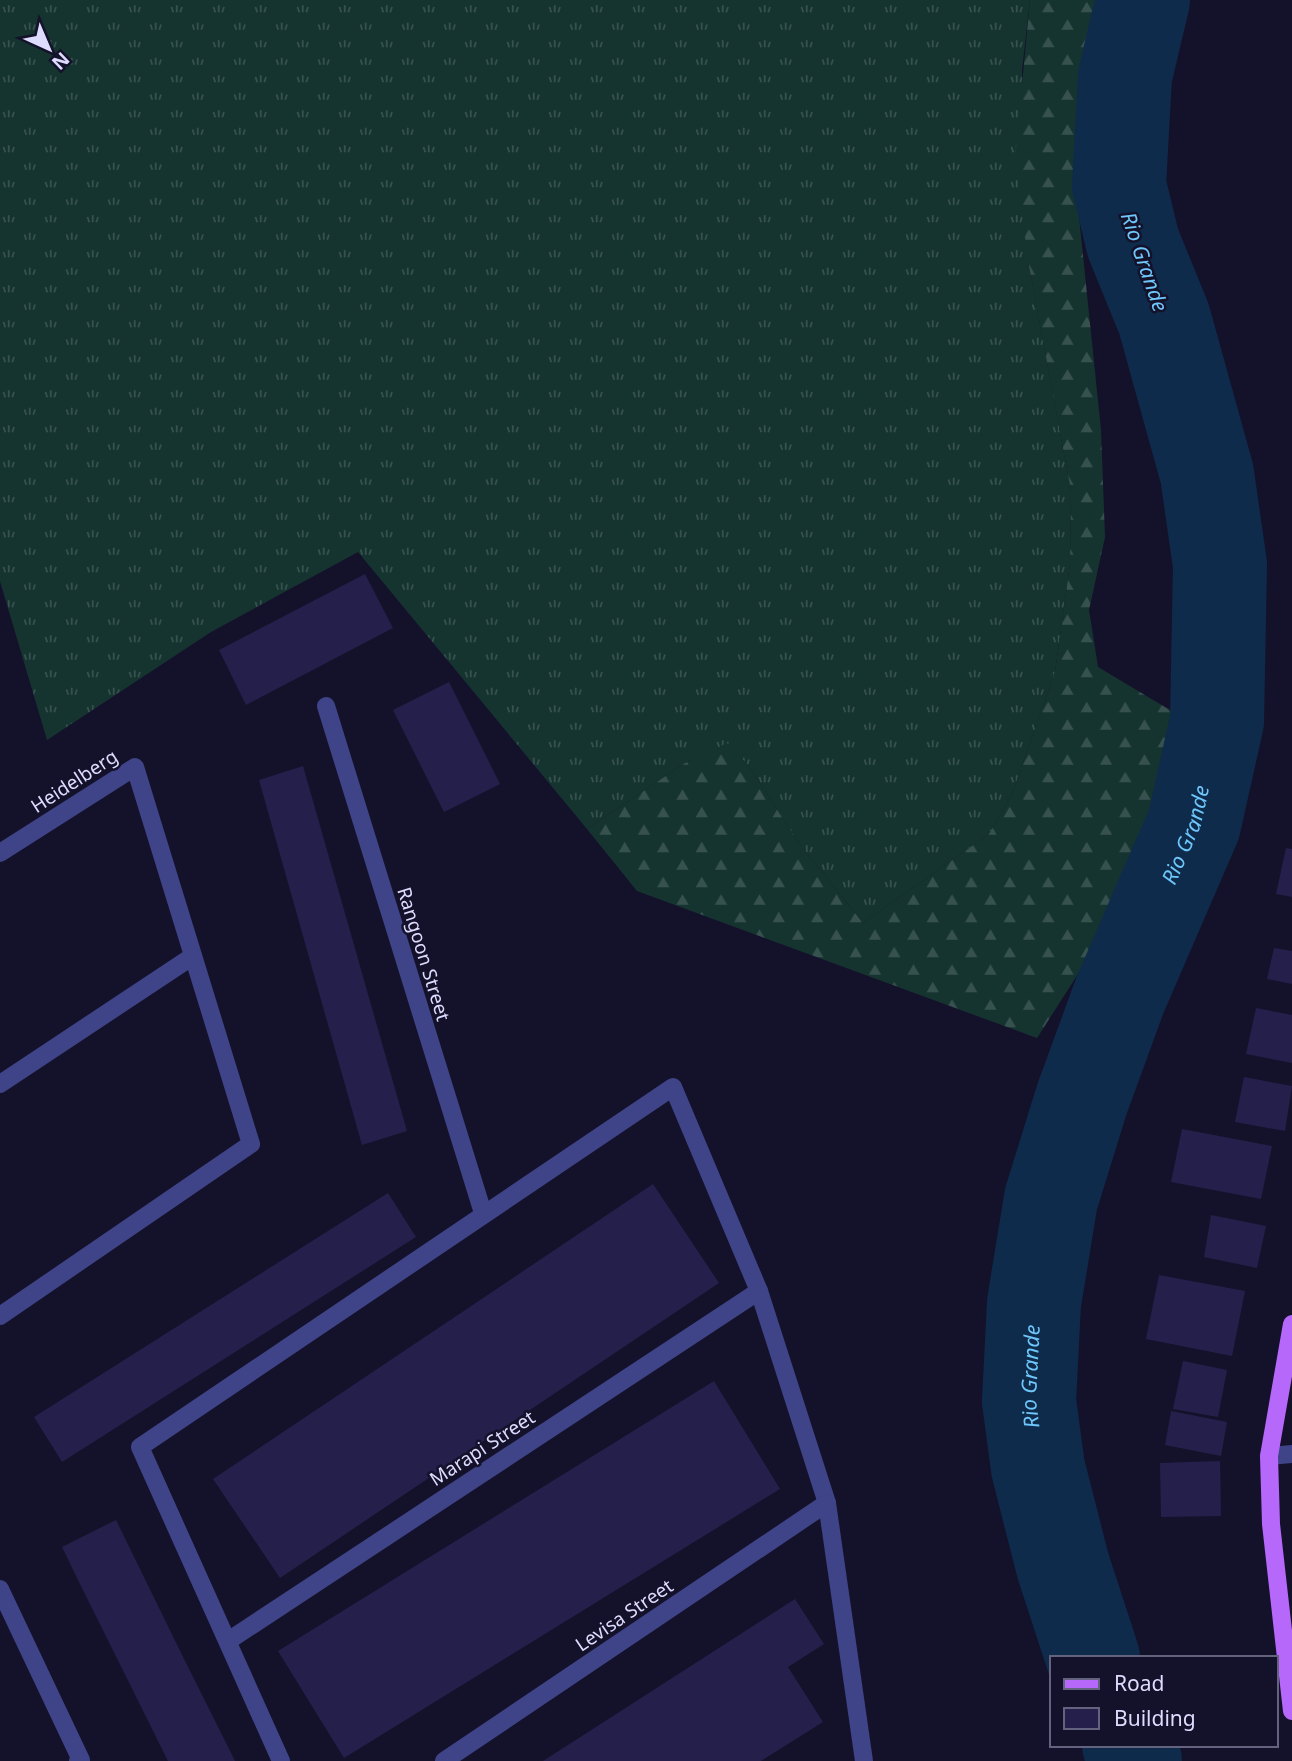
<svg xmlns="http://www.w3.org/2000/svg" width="1292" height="1761" font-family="'Noto Sans',sans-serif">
<defs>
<pattern id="grass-tufts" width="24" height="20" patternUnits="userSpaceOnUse" patternTransform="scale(1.75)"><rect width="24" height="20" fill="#153430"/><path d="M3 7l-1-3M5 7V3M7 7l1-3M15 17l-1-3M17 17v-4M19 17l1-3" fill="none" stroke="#37514f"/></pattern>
<pattern id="forest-firs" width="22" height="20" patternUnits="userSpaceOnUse" patternTransform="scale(1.75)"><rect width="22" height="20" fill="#153430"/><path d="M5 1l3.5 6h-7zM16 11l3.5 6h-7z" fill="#37514f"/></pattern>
</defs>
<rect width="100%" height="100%" fill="#14122a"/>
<polygon fill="url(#grass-tufts)" points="0,0 1030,0 1022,70 1028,261 1071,491 1070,564 1055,672 1012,794 989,834 863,923 798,842 749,766 727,744 685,763 587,829 358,552 211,632 47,740 0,581"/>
<polygon fill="url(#forest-firs)" points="1030,0 1116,0 1104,47 1099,138 1079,217 1101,430 1105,537 1089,610 1098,667 1190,722 1191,753 1131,891 1037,1038 637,891 587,829 685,763 727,743 749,766 798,842 863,923 989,834 1012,794 1055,672 1070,564 1071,491 1028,261 1015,159"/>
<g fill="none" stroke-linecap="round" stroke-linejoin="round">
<g stroke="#0f2b4c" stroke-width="94">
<path id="s1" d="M 1093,1658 L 1063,1566 L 1038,1468 L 1029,1401 L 1034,1303 L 1051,1199 L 1082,1099 L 1120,995 L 1194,824 L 1217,721 L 1220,565 L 1207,474 L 1164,319 L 1133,243 L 1119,185 L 1125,76 L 1143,0"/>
<polyline points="1129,1745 1135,1761"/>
</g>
</g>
<g fill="#241f4b">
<polygon points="365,574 393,628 246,705 219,650"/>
<polygon points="449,682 500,784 444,812 393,710"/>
<polygon points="303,766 407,1131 362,1145 259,780"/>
<polygon points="1286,848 1292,849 1292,897 1276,894"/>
<polygon points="1274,948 1292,951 1292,984 1267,979"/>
<polygon points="1256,1008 1292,1015 1292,1063 1246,1054"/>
<polygon points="1244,1077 1292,1086 1285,1131 1235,1122"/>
<polygon points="1182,1129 1272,1146 1261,1199 1171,1182"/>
<polygon points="653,1184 719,1283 280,1578 213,1479"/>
<polygon points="388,1193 416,1237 62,1462 34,1417"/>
<polygon points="1211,1215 1266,1226 1257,1268 1204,1257"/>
<polygon points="1159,1275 1245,1291 1232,1356 1146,1339"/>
<polygon points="1183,1361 1227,1370 1218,1417 1173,1409"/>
<polygon points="714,1381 780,1489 344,1758 278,1651"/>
<polygon points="1171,1411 1227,1422 1221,1456 1165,1445"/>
<polygon points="1220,1461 1221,1516 1161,1517 1160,1463"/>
<polygon points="116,1520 184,1659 235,1761 168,1761 79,1582 62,1547"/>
<polygon points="795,1599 824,1644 788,1667 823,1722 761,1761 543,1761"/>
</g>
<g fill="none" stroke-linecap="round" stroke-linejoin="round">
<g stroke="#3f4387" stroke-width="18">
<polyline points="326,706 483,1213"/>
<polyline points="0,853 135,767 251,1144 0,1316"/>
<polyline points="0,1084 193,956"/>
<polyline points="1269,1456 1292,1454"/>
<polyline points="0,1589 81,1760 78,1761"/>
<polyline points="228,1641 759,1291"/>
<polyline points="281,1761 140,1447 673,1087 759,1291 827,1503 864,1761"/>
<polyline points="444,1761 827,1503"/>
</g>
<polyline stroke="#b668fa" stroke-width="18" points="1292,1324 1269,1456 1271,1524 1292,1711"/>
</g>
<g text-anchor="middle" stroke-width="5" stroke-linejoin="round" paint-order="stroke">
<g font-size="19" fill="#dddcfe" stroke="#14122a">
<text transform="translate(74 781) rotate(-33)" y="7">Heidelberg</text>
<text transform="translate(424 954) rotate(73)" y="7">Rangoon Street</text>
<text transform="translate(482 1448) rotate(-33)" y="7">Marapi Street</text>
<text transform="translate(624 1615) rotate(-34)" y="7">Levisa Street</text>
</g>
<g font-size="21" font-style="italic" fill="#6ec6fa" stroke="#14122a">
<text transform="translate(1144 262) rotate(71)" y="7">Rio Grande</text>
<text dy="7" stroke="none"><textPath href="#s1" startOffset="858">Rio Grande</textPath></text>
<text dy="7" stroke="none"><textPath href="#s1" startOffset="290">Rio Grande</textPath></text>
</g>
</g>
<rect x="1050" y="1656" width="228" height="91" fill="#14122a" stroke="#64637f" stroke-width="2"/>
<rect x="1064" y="1679" width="35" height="10" fill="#b668fa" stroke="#64637f" stroke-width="2"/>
<text x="1114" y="1691" font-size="21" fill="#dddcfe">Road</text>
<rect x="1064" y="1708" width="35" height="21" fill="#241f4b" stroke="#64637f" stroke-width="2"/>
<text x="1114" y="1726" font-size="21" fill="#dddcfe">Building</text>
<g transform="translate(49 49) rotate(136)" stroke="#14122a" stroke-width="5" paint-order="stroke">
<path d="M0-5L12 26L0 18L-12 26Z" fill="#dddcfe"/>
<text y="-10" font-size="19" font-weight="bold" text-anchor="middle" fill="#dddcfe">N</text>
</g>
</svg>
